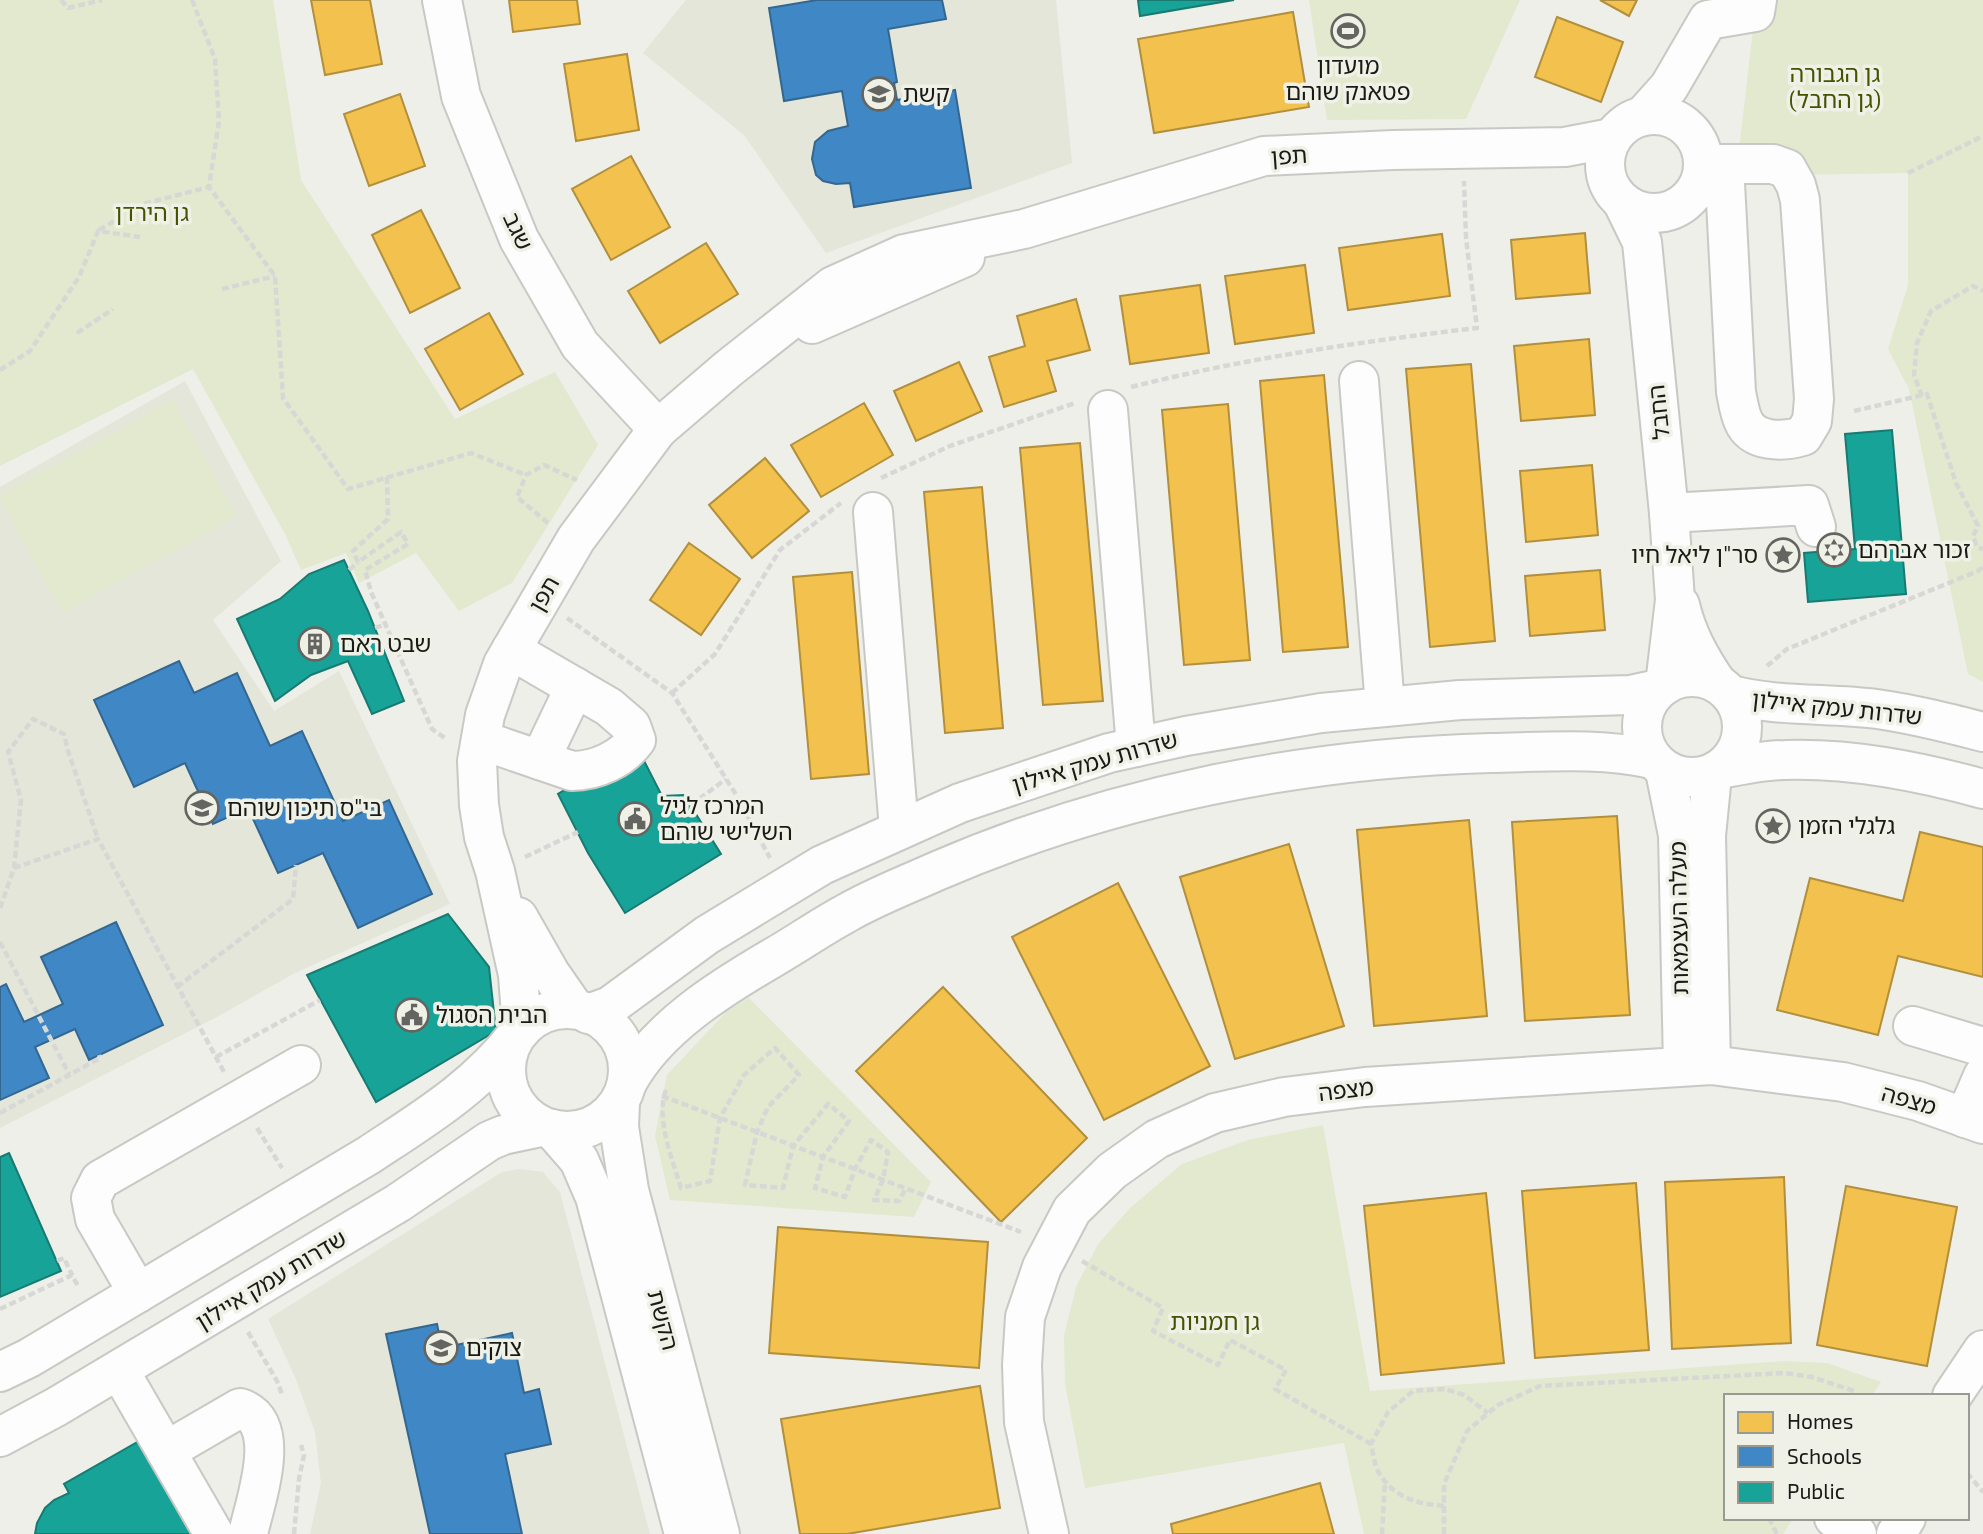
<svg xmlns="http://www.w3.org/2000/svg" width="1983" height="1534" font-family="'Exo 2','Noto Sans Hebrew',sans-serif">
<rect width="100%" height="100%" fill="#eeefe9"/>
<g fill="#e3e6d9">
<polygon points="686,0 1056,0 1072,163 826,253 744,135 643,53"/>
<polygon points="185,381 281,561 213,620 274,711 339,671 450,904 295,973 215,1018 0,1128 0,487"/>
<polygon points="520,1169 543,1172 560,1192 650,1534 310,1534 321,1483 315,1432 295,1377 268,1319 502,1172"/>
</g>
<g fill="#e2e9ce">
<polygon points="0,0 273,0 301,180 455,419 555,372 598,445 512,583 459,611 416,553 359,583 346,553 301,570 285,534 193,369 0,466"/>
<polygon points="1309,0 1520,0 1466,119 1327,120"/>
<polygon points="1768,0 1983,0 1983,682 1968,674 1909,389 1888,349 1908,285 1908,173 1736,176 1755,12"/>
<polygon points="173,400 237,516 63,613 0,500 0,495"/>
<polygon points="749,998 931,1182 914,1217 670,1200 655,1136 667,1075 727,1011"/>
<polygon points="1323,1125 1370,1391 1785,1361 1827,1363 1881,1382 1872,1396 1726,1396 1726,1518 1793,1518 1783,1534 1364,1534 1344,1443 1085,1488 1065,1384 1064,1335 1076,1287 1098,1244 1130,1208 1182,1164 1248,1140"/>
</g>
<g fill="#f2c14e" stroke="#b18f3d" stroke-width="2">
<polygon points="311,0 370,0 382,64 325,75"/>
<polygon points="509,0 577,0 580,24 513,32"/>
<polygon points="1600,0 1637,0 1629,16"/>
<polygon points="1293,12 1309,107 1154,133 1138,39"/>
<polygon points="1557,17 1623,42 1601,102 1535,77"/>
<polygon points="627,54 639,130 576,141 564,64"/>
<polygon points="400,94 425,166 369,186 344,114"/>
<polygon points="631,156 670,227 611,260 572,189"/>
<polygon points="421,210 460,288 410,313 372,235"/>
<polygon points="1585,233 1590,293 1516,299 1511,240"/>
<polygon points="1442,234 1450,296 1348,310 1339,248"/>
<polygon points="706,243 738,294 660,343 628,291"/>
<polygon points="1305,265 1314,333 1235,344 1225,276"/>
<polygon points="1200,285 1209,353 1130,364 1120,296"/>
<polygon points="1076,299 1090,350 1047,361 1056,391 1004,407 989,357 1025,346 1017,316"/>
<polygon points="489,313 523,374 460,410 425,349"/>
<polygon points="1589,339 1595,415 1521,421 1514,346"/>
<polygon points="959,362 982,411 916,441 894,391"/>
<polygon points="1471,364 1495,641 1430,647 1406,369"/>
<polygon points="1324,375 1348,647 1283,652 1260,381"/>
<polygon points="864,403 893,455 821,497 791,445"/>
<polygon points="1228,404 1250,660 1184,665 1162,410"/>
<polygon points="1080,443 1103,701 1043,705 1020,448"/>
<polygon points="765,458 809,511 752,558 709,505"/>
<polygon points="1592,465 1598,535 1526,542 1520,471"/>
<polygon points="982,487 1003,728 945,733 924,492"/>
<polygon points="689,543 740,579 701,635 650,600"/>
<polygon points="1600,570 1605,630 1530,636 1525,576"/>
<polygon points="852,572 869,774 811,779 793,577"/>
<polygon points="1617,816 1630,1015 1525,1021 1512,822"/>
<polygon points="1469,820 1487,1016 1374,1026 1357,830"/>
<polygon points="1920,832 1983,847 1983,977 1898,956 1878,1035 1777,1010 1810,878 1903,901"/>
<polygon points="1289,844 1344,1026 1235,1059 1180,877"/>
<polygon points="1118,883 1210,1066 1104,1120 1012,937"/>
<polygon points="943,987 1087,1138 1001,1222 856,1071"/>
<polygon points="1784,1177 1791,1343 1672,1349 1665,1182"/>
<polygon points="1636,1183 1649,1350 1535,1358 1522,1191"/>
<polygon points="1846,1186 1957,1207 1927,1366 1817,1345"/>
<polygon points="1486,1193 1504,1363 1381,1375 1364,1206"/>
<polygon points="778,1227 988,1242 979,1368 769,1353"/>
<polygon points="980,1386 1000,1508 847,1534 800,1534 781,1419"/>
<polygon points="1320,1483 1334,1534 1173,1534 1171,1524"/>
</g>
<g fill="#3f88c5" stroke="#346790" stroke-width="2">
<polygon points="817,0 942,0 946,19 888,29 897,82 894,83 897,100 955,90 971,188 854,207 850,183 836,184 823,181 816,175 812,159 815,142 828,131 848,126 842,91 784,101 769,8"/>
<polygon points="179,661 194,693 237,673 270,746 302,731 343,821 389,800 432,894 358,928 323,853 278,873 248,808 213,824 185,763 134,787 94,700"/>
<polygon points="116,922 163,1025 89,1060 75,1029 35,1047 49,1078 0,1100 0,987 6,984 24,1022 63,1004 41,957"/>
<polygon points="437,1324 442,1348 512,1333 524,1393 539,1389 551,1444 505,1454 522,1534 430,1534 386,1334"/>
</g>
<g fill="#17a398" stroke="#187a71" stroke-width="2">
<polygon points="1138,0 1234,0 1140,16"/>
<polygon points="1892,430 1906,594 1808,602 1804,553 1855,549 1845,434"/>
<polygon points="344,560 368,611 404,701 372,714 348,661 311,675 275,701 237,619 280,599 309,574"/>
<polygon points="637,747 662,796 684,795 721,854 625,913 588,853 558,794"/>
<polygon points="448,914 489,967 496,1031 376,1102 307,975"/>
<polygon points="9,1153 61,1271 0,1297 0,1157"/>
<polygon points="139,1441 191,1534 35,1534 37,1523 45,1508 54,1500 69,1493 64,1484"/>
</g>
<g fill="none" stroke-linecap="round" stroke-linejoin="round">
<defs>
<g id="minor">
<polyline points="442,0 461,96 519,239 580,345 658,429"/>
<circle cx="1654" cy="164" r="49"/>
<polyline points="1643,116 1669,87 1708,20 1755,12 1757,0"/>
<path d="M 1703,164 L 1773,164 L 1787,169 L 1796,185 L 1800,200 L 1814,399 L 1812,421 L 1803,436 C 1783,442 1752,443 1743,420 C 1739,411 1738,401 1736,392 L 1724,164"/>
<polyline points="1623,203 1642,242 1669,513 1675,600 1665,685"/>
<polyline points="812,324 965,257"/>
<polyline points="1359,381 1385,706"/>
<polyline points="1108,410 1136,747"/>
<polyline points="873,512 899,829"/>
<polyline points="1669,513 1809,505 1816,527"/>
<path d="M 1680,605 C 1687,635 1700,658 1717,683"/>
<path d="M 481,740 L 572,771 C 596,771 622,759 636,740 L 631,726 L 609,707 L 511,650"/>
<polyline points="540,760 575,687"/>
<polyline points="1665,771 1678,835 1683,1066"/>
<polyline points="518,917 550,973 575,1009"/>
<polyline points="1913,1026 1983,1047"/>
<polyline points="522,1029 518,975 495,871 484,837 479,805 477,761 485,715 503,664 576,539 658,429 728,369 833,286 904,254 1024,229 1264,156 1393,150 1565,147 1612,138"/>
<polyline points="1711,1065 1706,836 1712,775"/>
<polyline points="620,1103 619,1127 629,1190 720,1534"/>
<polyline points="1965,1118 1983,1076"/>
<polyline points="552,1129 579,1160 595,1197 684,1534"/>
<polyline points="138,1293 95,1219 91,1198 100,1180 301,1065"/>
<polyline points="119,1370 214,1534"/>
<polyline points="1952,1396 1983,1350"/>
<path d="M 166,1451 L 240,1408 C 285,1422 255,1501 248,1534"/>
<polyline points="1834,1518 1857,1534"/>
<polyline points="1049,1534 1024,1422 1022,1365 1025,1317 1042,1267 1072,1210 1112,1171 1157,1139 1215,1113 1284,1097 1365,1087 1711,1065 1843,1082 1918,1101 1983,1124"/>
<polyline points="1896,1534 1906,1518"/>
</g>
<g id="major">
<circle cx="1692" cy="727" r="50"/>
<path d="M 1731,695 C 1779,707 1827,703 1877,709 C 1913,714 1948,723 1983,732"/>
<path d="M 1720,769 C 1741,765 1763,760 1785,760 C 1852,758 1918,771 1983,789"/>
<circle cx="567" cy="1070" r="61"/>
<polyline points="588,1014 610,1006 707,935 822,865 960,803 1109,753 1186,736 1321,713 1460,700 1630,695 1658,689"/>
<path d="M 627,1083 C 656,1028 721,988 774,957 C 798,943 821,927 845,914 C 874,897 906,885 937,871 C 1111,796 1301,758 1491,753 C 1544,752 1600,747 1652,759"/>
<path d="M 0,1372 L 29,1358 L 369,1155 C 425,1118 477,1087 518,1033"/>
<polyline points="0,1437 56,1407 398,1203 489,1141 503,1135 541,1127"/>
</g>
</defs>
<use href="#minor" stroke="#c8c9c4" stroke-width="42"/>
<use href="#major" stroke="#c8c9c4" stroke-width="42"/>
<g stroke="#d7d8d5" stroke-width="4.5" stroke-dasharray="7 3.5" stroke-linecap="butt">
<polyline points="61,0 68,8 102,0"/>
<polyline points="192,0 215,59 219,121 209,187 275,276 283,398 348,489 471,453 526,475"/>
<polyline points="1908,173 1983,136"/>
<polyline points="99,230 143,204 209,187"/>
<polyline points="222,289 275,276"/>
<polyline points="77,333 113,309"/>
<polyline points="0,370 30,351 79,277 98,231 140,237"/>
<path d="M 1131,387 C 1247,358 1358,342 1477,328 L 1466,238 L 1464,181"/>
<polyline points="1922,396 1914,375 1917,343 1931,311 1973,286 1983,291"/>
<polyline points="1854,411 1927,394 1956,483 1978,526 1973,536 1977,547 1983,549"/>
<polyline points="387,477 388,519 353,551 358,562 401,532 408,544 365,570 371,592 432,729 445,738"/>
<polyline points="881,478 950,446 1075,403"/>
<polyline points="548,523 517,497 526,475 544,465 577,480"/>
<polyline points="349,570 358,562"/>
<polyline points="567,618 672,693 735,793 770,858"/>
<polyline points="375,628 386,624"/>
<polyline points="1767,666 1787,649 1978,571 1983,567"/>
<polyline points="672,693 715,654 780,550 841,503"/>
<polyline points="691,805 726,779"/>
<polyline points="525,857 578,832"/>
<polyline points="14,868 98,839 224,1072"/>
<polyline points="0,908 14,868 21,800 8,752 33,719 64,734 68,751 98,839"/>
<polyline points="0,942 69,1074"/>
<polyline points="177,987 293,899 296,865"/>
<polyline points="216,1057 320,1000"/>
<path d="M 666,1090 C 655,1118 673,1161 681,1188 L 710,1181 L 720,1118 L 744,1075 L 775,1048 L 799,1075 L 768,1107 L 757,1132 L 745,1185 L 783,1188 L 793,1146 L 828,1104 L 849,1121 L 823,1157 L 815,1188 L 845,1197 L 855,1169 L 871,1140 L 888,1152 L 883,1180 L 874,1200 L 899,1201 L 906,1188"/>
<polyline points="662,1096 1021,1232"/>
<polyline points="0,1113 100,1058 99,1055"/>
<polyline points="257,1128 282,1168"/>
<polyline points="57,1261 64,1258 72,1275"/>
<polyline points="1082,1261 1163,1308 1153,1331 1218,1365 1230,1340 1286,1370 1275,1389 1371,1444"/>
<polyline points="0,1309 72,1275 79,1288"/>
<polyline points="248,1332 277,1381 282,1394"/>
<polyline points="1967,1473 1983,1492"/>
<path d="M 1444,1506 C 1417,1504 1392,1497 1378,1471 C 1374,1464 1373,1452 1371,1444 L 1388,1412 L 1413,1391 L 1445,1389 L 1464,1395 L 1488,1413"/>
<polyline points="1769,1518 1777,1534"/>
<polyline points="294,1534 299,1479 304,1455 301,1445"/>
<polyline points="1382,1534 1385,1480"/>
<polyline points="1444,1534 1444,1484 1467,1431 1498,1405 1540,1386 1785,1373 1812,1377 1854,1391 1853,1396"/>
</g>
<use href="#minor" stroke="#fcfdfc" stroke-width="38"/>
<use href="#major" stroke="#fcfdfc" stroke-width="38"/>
</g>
<defs>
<symbol id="stadium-ring" viewBox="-11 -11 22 22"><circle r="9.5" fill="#eff1e7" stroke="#646560" stroke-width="1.5"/><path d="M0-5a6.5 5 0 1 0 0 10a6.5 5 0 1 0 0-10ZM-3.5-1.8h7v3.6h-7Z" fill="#646560"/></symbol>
<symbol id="school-ring" viewBox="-11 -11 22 22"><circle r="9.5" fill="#eff1e7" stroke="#646560" stroke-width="1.5"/><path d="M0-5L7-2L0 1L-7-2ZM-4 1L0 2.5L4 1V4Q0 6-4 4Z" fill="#646560"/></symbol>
<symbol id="synagogue-ring" viewBox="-11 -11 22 22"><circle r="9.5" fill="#eff1e7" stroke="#646560" stroke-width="1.5"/><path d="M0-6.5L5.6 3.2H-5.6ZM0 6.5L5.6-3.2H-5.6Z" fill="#646560"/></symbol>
<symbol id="sight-ring" viewBox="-11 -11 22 22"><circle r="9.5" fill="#eff1e7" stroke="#646560" stroke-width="1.5"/><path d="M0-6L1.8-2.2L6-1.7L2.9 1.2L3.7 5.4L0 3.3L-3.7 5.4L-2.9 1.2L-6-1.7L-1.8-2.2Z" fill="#646560"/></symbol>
<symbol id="building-ring" viewBox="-11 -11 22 22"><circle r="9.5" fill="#eff1e7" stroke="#646560" stroke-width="1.5"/><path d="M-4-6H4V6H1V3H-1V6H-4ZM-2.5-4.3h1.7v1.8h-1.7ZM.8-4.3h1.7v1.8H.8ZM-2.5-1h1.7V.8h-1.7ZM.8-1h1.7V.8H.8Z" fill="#646560"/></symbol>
<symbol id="civic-ring" viewBox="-11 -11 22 22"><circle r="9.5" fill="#eff1e7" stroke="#646560" stroke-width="1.5"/><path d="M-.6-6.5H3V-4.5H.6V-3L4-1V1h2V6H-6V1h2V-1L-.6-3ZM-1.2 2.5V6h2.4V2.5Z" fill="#646560"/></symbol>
</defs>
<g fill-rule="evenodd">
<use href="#stadium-ring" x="1329" y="12" width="38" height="38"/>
<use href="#school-ring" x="860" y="75" width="38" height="38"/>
<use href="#synagogue-ring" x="1815" y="531" width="38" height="38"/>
<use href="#sight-ring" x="1764" y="536" width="38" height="38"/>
<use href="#building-ring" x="296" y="625" width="38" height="38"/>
<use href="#school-ring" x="183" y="789" width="38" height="38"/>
<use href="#civic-ring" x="616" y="800" width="38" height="38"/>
<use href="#sight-ring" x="1754" y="807" width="38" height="38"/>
<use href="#civic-ring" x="393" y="996" width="38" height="38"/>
<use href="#school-ring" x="422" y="1329" width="38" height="38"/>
</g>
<g text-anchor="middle" stroke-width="7" stroke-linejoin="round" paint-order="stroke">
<g font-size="23" fill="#191a16" stroke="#eff1e7" text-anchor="start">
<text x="1348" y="74" text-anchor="middle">מועדון<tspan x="1348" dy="26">פטאנק שוהם</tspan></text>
<text x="903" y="102">קשת</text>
<text x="1858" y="558">זכור אברהם</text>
<text x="1758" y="563" text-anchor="end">סר"ן ליאל חיו</text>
<text x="340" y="652">שבט ראם</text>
<text x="660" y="814">המרכז לגיל<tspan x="660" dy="26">השלישי שוהם</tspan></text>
<text x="227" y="816">בי"ס תיכון שוהם</text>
<text x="1798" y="834">גלגלי הזמן</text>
<text x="436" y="1023">הבית הסגול</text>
<text x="466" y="1356">צוקים</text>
</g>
<g font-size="23" fill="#455300" stroke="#eff1e7">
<text x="1835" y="82">גן הגבורה<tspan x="1835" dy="26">(גן החבל)</tspan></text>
<text x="152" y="221">גן הירדן</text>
<text x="1215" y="1330">גן חמניות</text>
</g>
<g font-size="23" fill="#191a16" stroke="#eff1e7">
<text transform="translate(1289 156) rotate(-4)" y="8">תפן</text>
<text transform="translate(518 231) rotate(65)" y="8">שגב</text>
<text transform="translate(1659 412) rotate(-96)" y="8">החבל</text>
<text transform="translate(544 594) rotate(-60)" y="8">תפן</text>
<text transform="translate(1837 708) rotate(6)" y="8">שדרות עמק איילון</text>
<text transform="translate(1095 762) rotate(-16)" y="8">שדרות עמק איילון</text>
<text transform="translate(1679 918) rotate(-91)" y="8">מעלה העצמאות</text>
<text transform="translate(1346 1090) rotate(-7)" y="8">מצפה</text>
<text transform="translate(1909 1100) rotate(16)" y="8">מצפה</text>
<text transform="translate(271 1280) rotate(-31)" y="8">שדרות עמק איילון</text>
<text transform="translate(663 1320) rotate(75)" y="8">הקשת</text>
</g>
</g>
<rect x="1724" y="1394" width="245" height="126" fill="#eff1e7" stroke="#999b93" stroke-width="2"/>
<rect x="1738" y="1412" width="35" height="21" fill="#f2c14e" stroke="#999b93" stroke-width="2"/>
<text x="1787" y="1429" font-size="21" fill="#191a16">Homes</text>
<rect x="1738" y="1446" width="35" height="21" fill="#3f88c5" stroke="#999b93" stroke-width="2"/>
<text x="1787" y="1464" font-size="21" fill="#191a16">Schools</text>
<rect x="1738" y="1482" width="35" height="21" fill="#17a398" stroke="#999b93" stroke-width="2"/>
<text x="1787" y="1499" font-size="21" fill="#191a16">Public</text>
</svg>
